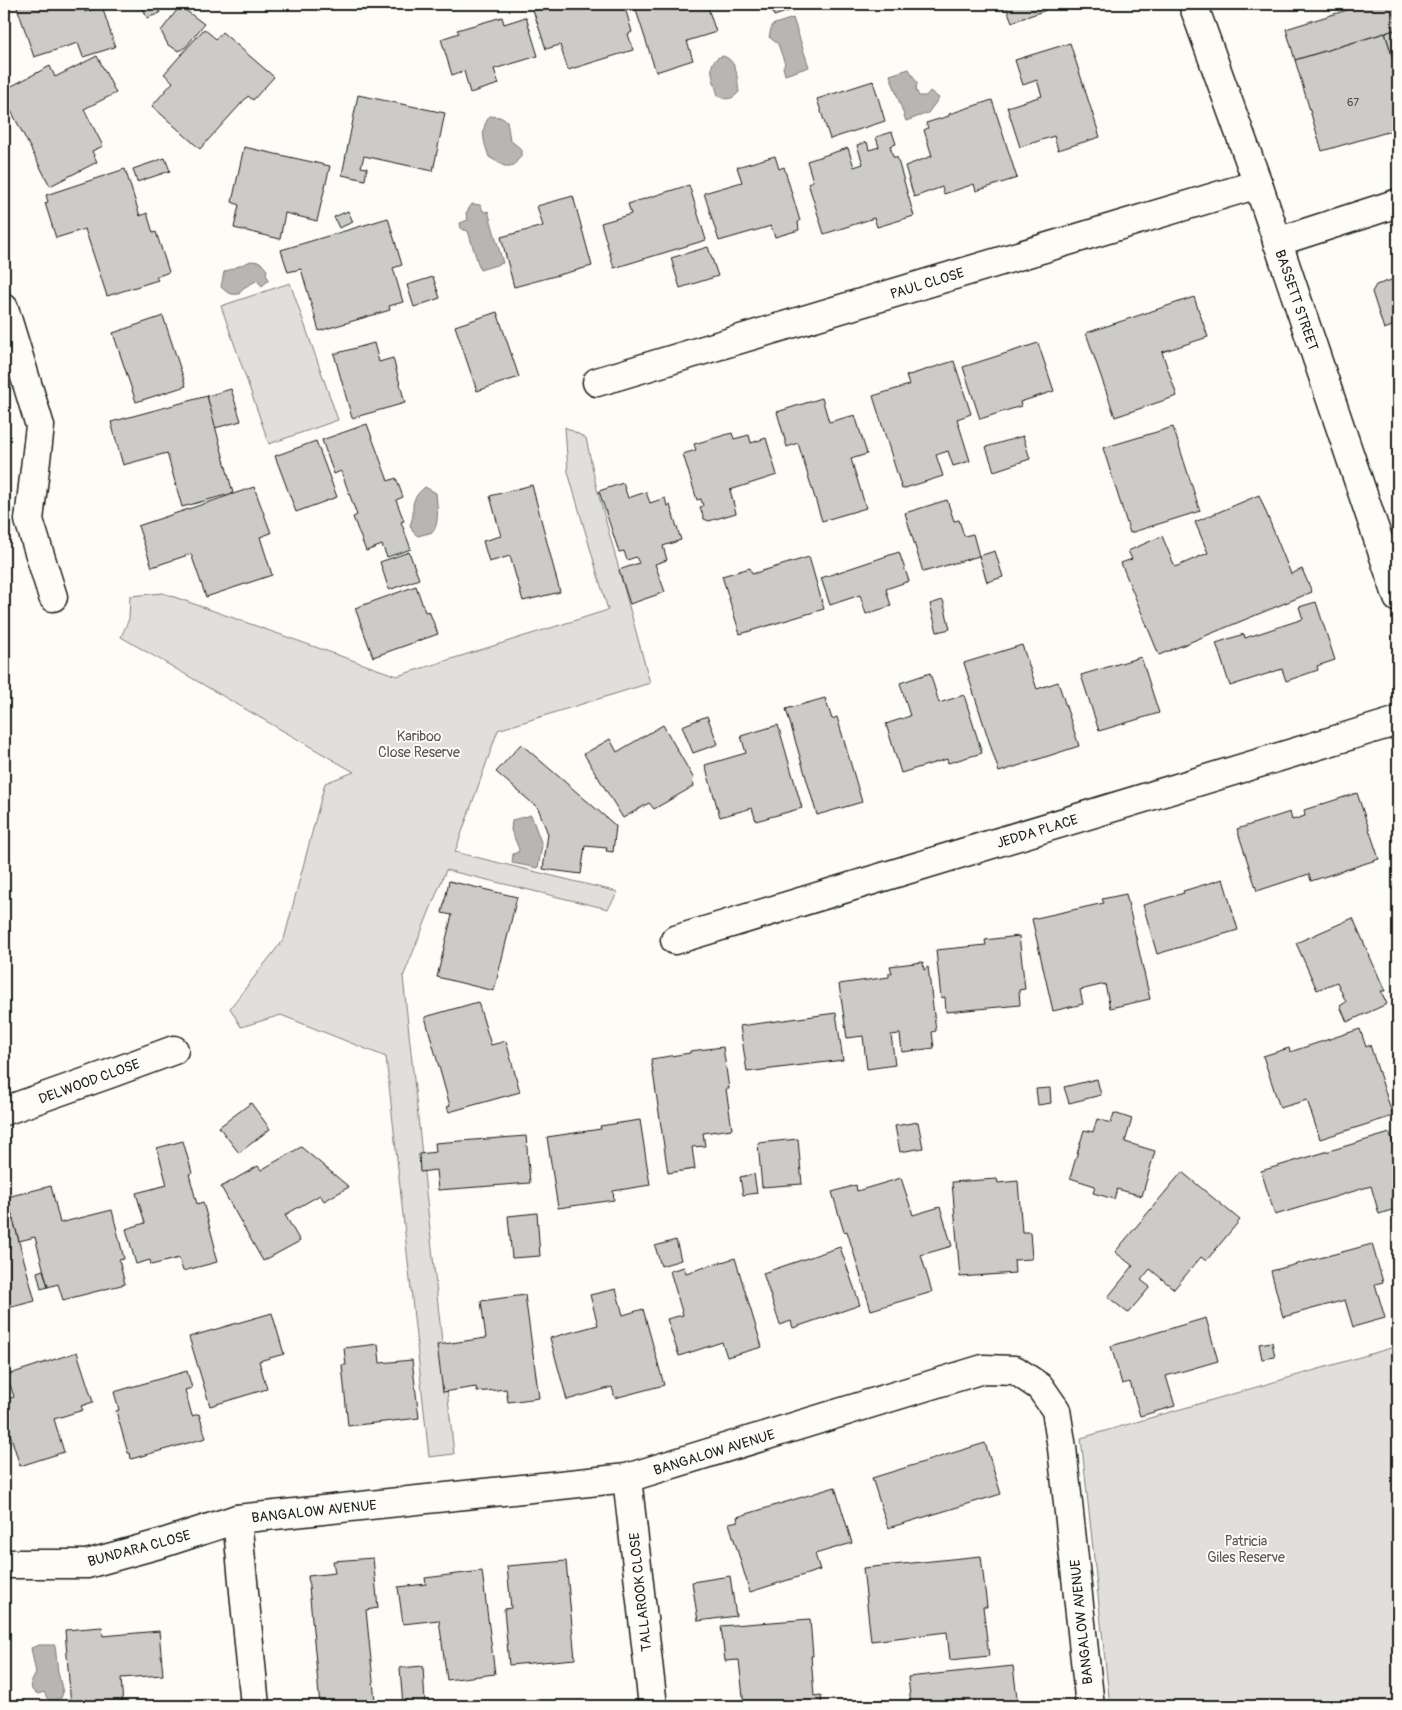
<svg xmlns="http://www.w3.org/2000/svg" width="1402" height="1710" font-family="Pangolin,sans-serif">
<rect width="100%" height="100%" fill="#fdfcf7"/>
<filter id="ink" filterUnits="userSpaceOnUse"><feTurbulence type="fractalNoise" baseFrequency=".02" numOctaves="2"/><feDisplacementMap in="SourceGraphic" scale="10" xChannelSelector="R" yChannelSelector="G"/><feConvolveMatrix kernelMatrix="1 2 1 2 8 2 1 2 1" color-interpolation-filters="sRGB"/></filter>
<g filter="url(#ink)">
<g fill="#e0dfdb" stroke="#7e7e7c">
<polygon points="290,283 338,420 269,444 221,306"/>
<polygon points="565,427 586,438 596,485 650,683 498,730 455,852 618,892 608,909 446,870 403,977 454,1454 429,1457 386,1057 281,1015 241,1027 230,1008 284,939 325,783 354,772 121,637 129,619 130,596 163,593 397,676 608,610 568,472"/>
<polygon points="1398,1346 1398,1706 1110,1706 1081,1438"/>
</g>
<g fill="#b7b6b2" stroke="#797876">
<polygon points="793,18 809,67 785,75 783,67 785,64 778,44 769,37 772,25"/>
<path d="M 723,56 C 738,61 737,78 739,92 C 733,99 727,101 718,96 C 715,82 703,60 723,56 Z"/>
<polygon points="909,69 917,83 916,90 919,96 926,96 930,91 939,98 928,113 906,121 890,75"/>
<path d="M 490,116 L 500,117 L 507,121 L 510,140 L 521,149 L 521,156 L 513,166 L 504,166 L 489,157 C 484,142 479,130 490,116 Z"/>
<polygon points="472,204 480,205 484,212 488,211 503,263 480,270 468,231 461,229 460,223 468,220 466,213"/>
<path d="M 251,261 L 260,262 L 267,270 L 266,274 L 269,280 L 262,286 L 259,283 L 258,280 L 243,288 L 239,294 C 231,295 227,293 221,287 L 224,272 Z"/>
<path d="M 425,487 L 436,493 C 437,506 440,521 433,532 L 418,536 L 413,532 L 410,525 C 418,508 405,504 425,487 Z"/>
<polygon points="531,815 542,845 538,868 512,863 513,854 518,852 519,849 511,830 512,820"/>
<polygon points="39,1645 55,1645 58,1672 63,1693 61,1698 51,1701 47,1698 44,1692 38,1694 32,1690 31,1683 36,1673 31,1648"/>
</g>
<g fill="#cccbc8" stroke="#1c1c1c">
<polygon points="16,4 82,4 85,12 102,6 115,47 83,57 78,43 34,57"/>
<polygon points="141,4 156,4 160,13 147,18"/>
<polygon points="553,4 624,4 632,32 628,34 633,50 568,70 560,45 546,49 533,10"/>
<polygon points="634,4 722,4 708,8 716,32 687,41 693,60 656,72"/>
<polygon points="770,4 810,4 774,16"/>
<polygon points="1005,4 1044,4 1046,10 1012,22"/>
<polygon points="1362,4 1398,4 1398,29 1295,60 1286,29 1363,5"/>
<polygon points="180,6 204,24 186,47 179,51 168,45 161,31"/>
<polygon points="502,17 504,24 526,17 538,56 494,69 499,84 470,93 464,71 452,75 441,39 459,33 457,30"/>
<polygon points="204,29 216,39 222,32 274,77 253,100 248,96 200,149 152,106 173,82 164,74"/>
<polygon points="1398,29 1398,61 1394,62 1385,33"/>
<polygon points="1385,33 1398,75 1398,129 1322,151 1295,60"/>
<polygon points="1070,43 1100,137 1058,150 1054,136 1020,147 1007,107 1042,96 1037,80 1023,85 1015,60"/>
<polygon points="97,56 116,93 84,109 103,146 92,151 97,162 50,186 4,97 4,90 50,66 55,77"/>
<polygon points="873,81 885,121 830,139 817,99"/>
<polygon points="358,95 445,113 433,171 364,156 361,167 367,168 365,180 342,175"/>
<polygon points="992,100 1017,178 976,191 974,184 944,194 942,187 914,197 905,166 932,156 924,130 928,128 926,123 949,116 949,114"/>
<polygon points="892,132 896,144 890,146 893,157 897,157 914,216 877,227 874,218 824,234 808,183 813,181 807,161 848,148 854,167 863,164 857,145 867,142 869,150 879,147 876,137"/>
<polygon points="244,147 330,166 317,221 285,213 280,239 234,228 239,205 232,202"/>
<polygon points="775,156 779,169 784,167 800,221 798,222 799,230 775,237 771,226 719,241 704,193 742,182 737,167"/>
<polygon points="165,158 170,171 137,182 133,169"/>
<polygon points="125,169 140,216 147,213 153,233 156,232 169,272 156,277 158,280 107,296 85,229 56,238 45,203 48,202 46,195"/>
<polygon points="689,185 706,240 614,268 601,223 631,214 628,204"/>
<polygon points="573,196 592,266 514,287 501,237 543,226 537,206"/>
<polygon points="348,211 353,222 339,228 334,217"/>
<polygon points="388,218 402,265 393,268 403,302 389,306 390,310 319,331 301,269 288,272 281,250"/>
<polygon points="708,247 718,276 680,288 671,258"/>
<polygon points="433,277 440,298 414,307 407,285"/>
<polygon points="1398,278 1398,324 1384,329 1372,292 1376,285"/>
<polygon points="1194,297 1208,337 1162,352 1177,396 1115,417 1086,333"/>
<polygon points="497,312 519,377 477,391 455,326"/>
<polygon points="163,316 186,386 136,402 113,333"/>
<polygon points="374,343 379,362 393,358 405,403 352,418 334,354"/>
<polygon points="1038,343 1054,391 1020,402 1021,406 980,419 963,367"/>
<polygon points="954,361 971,414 957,419 970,461 953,466 948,451 936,455 943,476 902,489 873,396 909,385 906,376"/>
<polygon points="231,389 241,421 215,428 207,396"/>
<polygon points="207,396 233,493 182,507 167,453 123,465 111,422"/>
<polygon points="822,398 829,422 855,415 867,454 851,459 866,508 822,521 798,443 787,447 777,412"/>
<polygon points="367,424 388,481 396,478 403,497 396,500 404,521 401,522 411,549 387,557 382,545 366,551 353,517 357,515 341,471 334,474 322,440"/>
<polygon points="1173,427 1200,511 1130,533 1103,448"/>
<polygon points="732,433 734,439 749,435 751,443 766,438 777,475 730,490 736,513 709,521 704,519 700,507 703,506 701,499 697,500 683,454 696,450 694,444"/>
<polygon points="1023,436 1030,459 994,471 986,447"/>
<polygon points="316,441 337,497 296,512 275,456"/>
<polygon points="623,483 628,498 646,492 650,503 665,498 667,506 670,505 681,540 663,546 667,560 655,564 665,592 630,604 619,570 639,563 636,557 627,560 624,551 619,552 599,491"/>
<polygon points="532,485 560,592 523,601 510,556 489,562 483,541 501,536 490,496"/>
<polygon points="254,487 271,533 260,537 272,575 206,597 191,554 152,567 138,526"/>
<polygon points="1259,495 1291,574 1302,569 1312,592 1159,655 1121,563 1132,559 1128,551 1162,536 1175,567 1208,553 1195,522"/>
<polygon points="947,500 954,521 959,520 964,536 973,534 979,556 923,572 905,513"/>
<polygon points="995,551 1003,577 987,582 979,556"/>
<polygon points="409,552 419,579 389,590 380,562"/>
<polygon points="899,552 909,581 886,589 891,606 866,614 860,595 830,605 821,578"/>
<polygon points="809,557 824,609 740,634 722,576 750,568 752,574"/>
<polygon points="416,586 425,612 429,611 438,634 373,657 355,608"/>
<polygon points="943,600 950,629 937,632 930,604"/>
<polygon points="1316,602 1335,660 1317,666 1318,670 1286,681 1282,669 1230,686 1216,643 1244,634 1245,638 1303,619 1299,607"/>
<polygon points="1022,645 1037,689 1058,682 1079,746 999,772 964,663"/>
<polygon points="1141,657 1159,713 1099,731 1081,675"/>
<polygon points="930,673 939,703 964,695 982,753 948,763 947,759 901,773 886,724 910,716 900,683"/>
<polygon points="825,698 832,719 837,717 862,802 817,815 786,709"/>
<polygon points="707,716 718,744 693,753 682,726"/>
<polygon points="663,725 694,779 692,781 694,786 654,809 649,803 623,818 584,754 610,739 617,752"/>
<polygon points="778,725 802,808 756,821 752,808 720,817 705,765 746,753 741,736"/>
<polygon points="521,744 616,826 613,852 606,851 607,848 585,846 581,874 543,869 548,834 538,808 496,772"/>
<polygon points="1357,793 1379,859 1311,881 1309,874 1257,891 1237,829 1290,812 1292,820 1305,816 1304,810"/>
<polygon points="1223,879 1238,930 1157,954 1143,905 1184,893 1183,891"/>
<polygon points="449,881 517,897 494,991 437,977 452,915 442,913"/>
<polygon points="1126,894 1150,999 1110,1008 1105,984 1080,990 1083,1004 1053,1011 1032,919 1104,903 1102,899"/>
<polygon points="1353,918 1385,991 1381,991 1387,1004 1347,1022 1340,1006 1346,1002 1337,982 1317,990 1296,943"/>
<polygon points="1019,936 1025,989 1019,990 1020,1005 946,1012 945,997 941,998 936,950 986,945 985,940"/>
<polygon points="923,962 924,970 928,967 936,1031 932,1032 934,1048 902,1052 900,1034 891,1035 895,1065 867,1069 863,1036 847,1038 839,984 889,977 889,973 892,973 890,966"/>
<polygon points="478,1002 491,1045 506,1041 520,1092 449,1112 447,1107 450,1106 425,1017"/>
<polygon points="836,1013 843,1060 747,1072 740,1026"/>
<polygon points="1360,1029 1366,1047 1370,1045 1393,1116 1320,1139 1307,1100 1280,1108 1263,1056 1289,1048 1290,1052"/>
<polygon points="723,1047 729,1089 726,1089 732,1129 703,1133 705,1146 692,1147 695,1169 668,1173 651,1059 690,1053 690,1051"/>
<polygon points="1097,1079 1101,1095 1069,1103 1064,1087"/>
<polygon points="1050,1088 1051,1103 1038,1105 1036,1089"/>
<polygon points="251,1103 270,1129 239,1153 219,1127"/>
<polygon points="1114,1113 1132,1119 1125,1142 1155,1151 1142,1196 1117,1189 1114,1199 1093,1193 1095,1186 1070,1178 1084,1130 1093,1132 1097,1119 1111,1123"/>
<polygon points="640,1120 650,1185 613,1191 614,1200 558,1208 547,1137 601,1129 600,1126"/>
<polygon points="918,1122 923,1148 900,1152 895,1126"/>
<polygon points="1390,1133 1398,1160 1398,1208 1379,1214 1371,1186 1275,1215 1261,1171"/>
<polygon points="526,1136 530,1183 438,1190 436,1170 420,1172 419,1154 436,1152 435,1143"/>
<polygon points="798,1139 802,1184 762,1187 758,1143"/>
<polygon points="183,1141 192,1173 189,1174 197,1204 203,1202 215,1247 213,1248 217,1262 183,1271 179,1258 151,1265 150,1260 136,1264 126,1229 145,1223 136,1193 167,1185 157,1148"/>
<polygon points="301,1147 349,1187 324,1201 320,1195 285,1215 300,1241 263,1261 221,1187 258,1166 261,1170"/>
<polygon points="1182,1172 1240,1220 1206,1261 1201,1257 1174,1289 1150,1269 1141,1280 1150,1287 1128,1313 1108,1297 1133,1266 1115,1252"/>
<polygon points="754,1174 757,1193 743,1195 740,1177"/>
<polygon points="901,1178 913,1215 940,1207 952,1246 921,1255 932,1292 871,1310 847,1231 844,1232 832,1192 856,1185 857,1191"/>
<polygon points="997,1179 998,1183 1018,1181 1022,1232 1030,1232 1032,1259 1014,1260 1015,1273 960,1277 952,1182"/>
<polygon points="51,1186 60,1223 112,1210 124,1259 119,1260 125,1284 63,1300 58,1284 48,1287 35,1237 19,1241 7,1197"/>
<polygon points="4,1193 7,1197 35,1301 4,1309"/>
<polygon points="537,1213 540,1256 512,1258 508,1216"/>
<polygon points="676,1240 681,1260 661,1266 655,1246"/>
<polygon points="1372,1244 1383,1282 1375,1284 1385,1318 1353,1327 1345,1300 1283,1317 1271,1271"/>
<polygon points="840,1247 860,1305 793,1328 791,1321 780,1325 763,1273"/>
<polygon points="735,1258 762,1347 727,1357 722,1342 679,1356 667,1319 683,1315 670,1271 684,1267 686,1273"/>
<polygon points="43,1270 48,1287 41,1289 37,1272"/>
<polygon points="616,1289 623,1315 643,1309 664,1385 615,1398 612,1387 567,1400 550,1338 598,1325 590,1295"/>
<polygon points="525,1295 539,1398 508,1402 506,1389 477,1392 476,1387 443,1392 437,1345 486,1338 481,1301"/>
<polygon points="272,1313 284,1354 259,1361 267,1389 210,1406 189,1337"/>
<polygon points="1206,1318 1218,1361 1166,1376 1175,1406 1140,1416 1130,1382 1122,1384 1111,1346"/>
<polygon points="1272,1342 1275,1357 1262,1359 1259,1344"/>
<polygon points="378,1344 380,1363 412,1360 419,1418 348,1426 342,1365 346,1365 344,1348"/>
<polygon points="77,1352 93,1402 81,1406 83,1410 54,1419 64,1452 20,1466 4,1414 4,1400 14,1397 7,1375"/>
<polygon points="187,1371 192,1388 185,1390 192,1416 199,1414 206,1438 131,1459 130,1453 128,1453 116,1411 119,1410 114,1392"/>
<polygon points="985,1443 1001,1494 888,1528 872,1478"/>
<polygon points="835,1487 852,1543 815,1554 820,1570 750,1592 729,1523 738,1521 737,1517"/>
<polygon points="981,1556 987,1607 983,1607 989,1656 950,1660 947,1632 871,1641 863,1568"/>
<polygon points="373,1558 378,1608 366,1610 375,1701 320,1706 308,1576 335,1573 333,1561"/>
<polygon points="566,1561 575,1659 509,1665 504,1609 511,1608 507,1566"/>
<polygon points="482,1571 495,1674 447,1680 439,1620 403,1624 398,1587 426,1584 425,1578"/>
<polygon points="730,1576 736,1616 698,1621 692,1582"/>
<polygon points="810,1619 813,1656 811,1656 814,1696 821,1695 822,1706 744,1706 739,1660 725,1661 721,1626"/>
<polygon points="102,1627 103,1636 159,1631 163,1675 121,1678 123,1705 71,1706 65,1630"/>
<polygon points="423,1666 425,1704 403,1706 400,1668"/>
<polygon points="1013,1666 1018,1706 911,1706 908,1677"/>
</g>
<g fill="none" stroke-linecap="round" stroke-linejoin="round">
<defs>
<g id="minor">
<polyline points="1193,4 1258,184 1398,598"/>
<polyline points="1277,242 1398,203"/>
<polyline points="4,308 40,426 29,520 53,597"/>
<polyline points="597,382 1258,184"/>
<polyline points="675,940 1398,721"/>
<polyline points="4,1111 109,1074 174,1050"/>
<polyline points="627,1478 653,1706"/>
<polyline points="9,1564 87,1564 163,1543 237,1519"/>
<polyline points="255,1706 237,1519 627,1478 983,1369 1015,1370 1040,1387 1056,1410 1062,1448 1090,1706"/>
</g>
</defs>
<use href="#minor" stroke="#1c1c1c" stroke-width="31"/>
<use href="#minor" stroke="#fdfcf7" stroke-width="28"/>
</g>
</g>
<g text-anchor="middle" stroke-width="4" stroke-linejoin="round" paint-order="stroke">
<g font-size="11" fill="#484847">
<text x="1353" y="106">67</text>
</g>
<g font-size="14" fill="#1c1c1c" stroke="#fdfcf7">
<text transform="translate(927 283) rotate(-17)" y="5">PAUL CLOSE</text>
<text transform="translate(1297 300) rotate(71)" y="5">BASSETT STREET</text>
<text transform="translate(1037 831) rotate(-17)" y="5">JEDDA PLACE</text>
<text transform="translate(89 1081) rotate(-20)" y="5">DELWOOD CLOSE</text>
<text transform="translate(714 1452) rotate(-17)" y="5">BANGALOW AVENUE</text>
<text transform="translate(314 1511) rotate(-6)" y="5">BANGALOW AVENUE</text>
<text transform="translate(139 1548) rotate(-15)" y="5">BUNDARA CLOSE</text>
<text transform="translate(640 1592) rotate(-96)" y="5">TALLAROOK CLOSE</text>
<text transform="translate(1081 1622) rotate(-96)" y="5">BANGALOW AVENUE</text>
</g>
<g font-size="14" fill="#575655" stroke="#fdfcf7">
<text x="419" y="741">Kariboo<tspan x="419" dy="16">Close Reserve</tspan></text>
<text x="1246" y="1546">Patricia<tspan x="1246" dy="16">Giles Reserve</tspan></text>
</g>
</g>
<rect width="1402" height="1710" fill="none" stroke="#fdfcf7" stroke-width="20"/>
<rect x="10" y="10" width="1382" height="1690" fill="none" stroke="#1c1c1c" stroke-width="2" filter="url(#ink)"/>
</svg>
